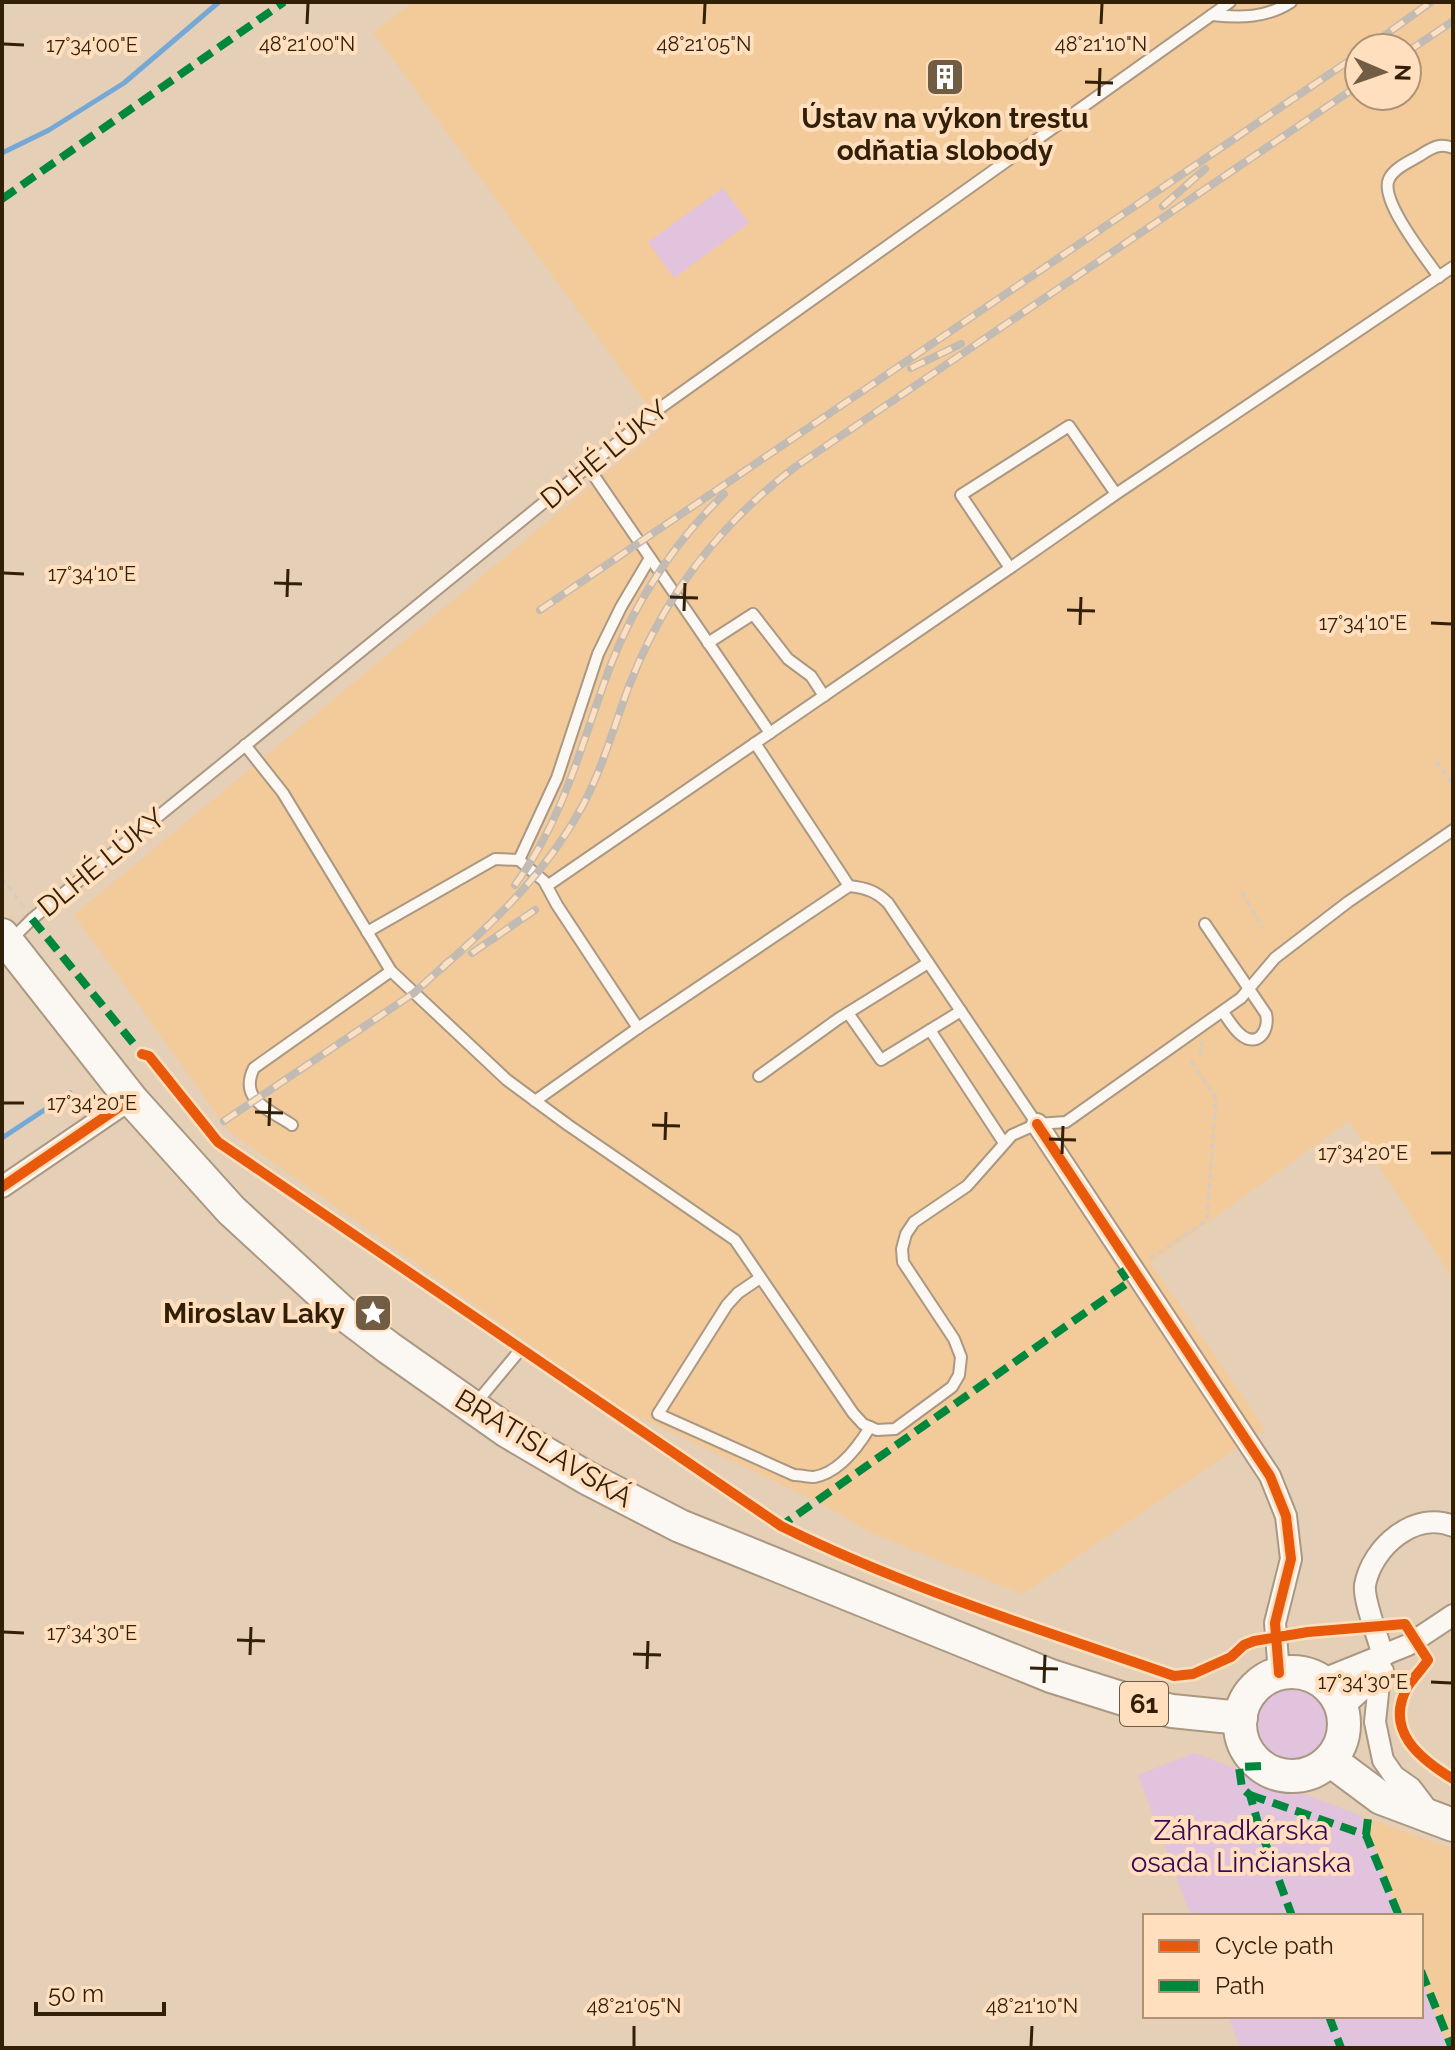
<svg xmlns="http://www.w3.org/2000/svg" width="1455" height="2050" font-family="Raleway,sans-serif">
<rect width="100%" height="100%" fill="#e5cfb6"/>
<g fill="#f3ca9a" fill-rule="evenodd">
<path d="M 414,2 L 1453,2 L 1453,1279 L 1349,1121 L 1151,1263 L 1265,1429 L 1022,1594 L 869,1532 L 826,1506 L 619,1407 L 229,1131 L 74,915 L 663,426 L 373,32 ZM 1359,48 L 1407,48 L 1407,96 L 1359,96 Z"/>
<polygon points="1362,1816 1453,1849 1453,2048 1448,2048 1421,1975 1421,1916 1399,1916"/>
</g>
<g fill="#e1c3dd">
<polygon points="723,188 749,223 674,278 648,242"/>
<circle cx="1292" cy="1723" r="36"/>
<polygon points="1194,1753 1362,1816 1399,1916 1191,1916 1138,1775"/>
<polygon points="1421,1975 1448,2048 1240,2048 1228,2016 1421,2016"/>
</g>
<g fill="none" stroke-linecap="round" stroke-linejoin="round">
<g stroke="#76a8d5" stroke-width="5">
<polyline points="2,153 49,130 124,83 219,2"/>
<polyline points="2,1138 70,1093"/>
</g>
<defs>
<g id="lane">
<path d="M 1212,15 C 1241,18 1266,18 1291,2"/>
<path d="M 1439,277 C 1426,258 1379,200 1389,179 C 1394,168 1409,162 1419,156 C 1430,149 1439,142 1453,148"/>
<polyline points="588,467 770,733"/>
<polyline points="1116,494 1069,426 961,495 1010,568 1116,494 1453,267"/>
<polyline points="708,643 753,614 788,659 811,676 824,696"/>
<polyline points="245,745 283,793 391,971 507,1080 568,1125 735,1240 853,1413 863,1424 877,1430 895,1429 952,1387 959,1375 961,1357 954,1339 903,1262 902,1249 906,1234 914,1222 967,1186 1012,1135 1037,1124 1066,1122 1241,998 1275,958 1348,902 1453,830"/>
<polyline points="519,860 557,778 598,654 621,607 650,558"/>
<polyline points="547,886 1010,568"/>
<path d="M 849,886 C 866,888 876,891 888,903 L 1037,1124"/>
<path d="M 1205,924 L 1266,1014 C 1270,1031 1257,1049 1240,1034 C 1233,1028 1228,1019 1223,1012"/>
<polyline points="367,932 495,859 519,860 544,881 557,905 638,1028 535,1101"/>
<polyline points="12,939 32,919 660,408 1230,2"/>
<polyline points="848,1013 881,1060 961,1011"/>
<polyline points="638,1028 849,886 755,743"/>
<polyline points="930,1030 1004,1143"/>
<polyline points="759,1076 838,1019 928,963"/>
<path d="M 292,1125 C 270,1110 238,1100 254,1068 L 391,971"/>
<path d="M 760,1278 L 738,1293 L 727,1305 L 658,1414 L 794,1475 C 800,1475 808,1477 814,1477 C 839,1473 858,1447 870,1427"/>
<polyline points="476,1403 521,1349"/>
</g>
<g id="street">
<polyline points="1037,1124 1270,1476 1286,1516 1291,1559 1275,1623 1279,1673"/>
<polyline points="2,1187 131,1099"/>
<path d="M 1383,1657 C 1379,1638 1363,1601 1365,1585 C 1372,1547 1415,1510 1453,1526"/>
<polyline points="1380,1674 1375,1722 1383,1760 1394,1776 1411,1788 1430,1813"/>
<polyline points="1321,1680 1408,1645 1453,1615"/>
<polyline points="1342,1708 1383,1671"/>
</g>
<g id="primary">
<polyline points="2,935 131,1099 231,1210 343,1313 389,1348 507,1431 587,1478 680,1526 1051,1676 1127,1700 1172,1711 1241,1718"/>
<circle cx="1292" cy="1724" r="52"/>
<polyline points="1330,1760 1381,1798 1453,1825"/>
</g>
</defs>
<use href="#lane" stroke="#ab9882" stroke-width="14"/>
<use href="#street" stroke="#ab9882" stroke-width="24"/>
<use href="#primary" stroke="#ab9882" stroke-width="36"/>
<g stroke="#d4cdc5" stroke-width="3" stroke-dasharray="6 4" stroke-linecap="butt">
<polyline points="1436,761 1453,785"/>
<polyline points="2,878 25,909"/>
<polyline points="1242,892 1263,929"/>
<polyline points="1200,1055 1202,1041"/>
<polyline points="1150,1259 1207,1220 1216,1098 1191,1061"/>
</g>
<use href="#lane" stroke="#fbf8f4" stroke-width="10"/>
<use href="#street" stroke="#fbf8f4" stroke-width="20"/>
<use href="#primary" stroke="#fbf8f4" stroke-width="32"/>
<defs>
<g id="rail">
<polyline points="1367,48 1431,2"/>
<polyline points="1407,52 1453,21"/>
<polyline points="1163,206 1205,169"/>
<polyline points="911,368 961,344"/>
<polyline points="540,610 1359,54"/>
<path d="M 515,885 C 565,817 581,744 610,667 C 635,602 674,543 724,494"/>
<polyline points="472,953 535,910"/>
<path d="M 441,969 C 498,918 546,873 583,805 C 603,767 614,726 629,686 C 663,597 720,524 795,467 L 1359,85"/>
<polyline points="224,1121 414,993 449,961"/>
</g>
</defs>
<use href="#rail" stroke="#c2bbb4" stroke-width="8"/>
<use href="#rail" stroke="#ffdfbd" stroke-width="5" stroke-dasharray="15" stroke-linecap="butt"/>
<g stroke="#00873e" stroke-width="8" stroke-dasharray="16 8" stroke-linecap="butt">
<polyline points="2,199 284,2"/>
<polyline points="32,919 142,1054"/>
<polyline points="778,1528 1129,1282 1120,1269"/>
<polyline points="1261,1766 1239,1767 1242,1788 1250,1795 1258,1823 1292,1916"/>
<polyline points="1250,1795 1366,1835 1399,1916"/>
<polyline points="1366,1835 1368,1818"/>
<polyline points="1421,1971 1452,2048"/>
<polyline points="1329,2016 1341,2048"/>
</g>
<defs>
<g id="cycleway">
<path d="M 142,1054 L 149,1056 L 218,1142 L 781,1526 C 906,1588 1042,1630 1174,1676 L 1193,1674 L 1231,1657 L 1244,1645 L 1254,1641 L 1308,1632 L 1405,1624 L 1428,1660 C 1422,1669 1414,1677 1408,1686 C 1383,1730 1420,1759 1453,1779"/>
<polyline points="1037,1124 1270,1476 1286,1516 1291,1559 1275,1623 1279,1673"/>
<polyline points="2,1187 131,1099"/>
</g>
</defs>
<use href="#cycleway" stroke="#ffdfbd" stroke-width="15"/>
<use href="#cycleway" stroke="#e8590c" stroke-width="10"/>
</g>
<path fill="none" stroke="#321f07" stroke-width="3" d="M 307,24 L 308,4M 704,24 L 705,4M 1101,24 L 1102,4M 4,44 L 24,45M 1085,82 L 1113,83M 1099,96 L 1100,68M 4,573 L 24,574M 274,583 L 302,584M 287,597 L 288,569M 670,597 L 698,598M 1067,610 L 1095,611M 684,611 L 685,583M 1431,623 L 1451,624M 1080,625 L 1081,597M 4,1103 L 24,1103M 255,1112 L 283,1113M 652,1125 L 680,1126M 269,1126 L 270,1098M 1049,1139 L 1076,1140M 665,1140 L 666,1112M 1431,1153 L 1451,1153M 1062,1154 L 1063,1126M 4,1632 L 24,1633M 237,1640 L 265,1641M 633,1654 L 661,1655M 250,1655 L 251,1627M 1030,1668 L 1058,1669M 647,1669 L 648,1641M 1431,1682 L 1451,1683M 1044,1683 L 1045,1655M 634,2046 L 634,2026M 1031,2046 L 1032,2026"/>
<defs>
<symbol id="building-square" viewBox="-11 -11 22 22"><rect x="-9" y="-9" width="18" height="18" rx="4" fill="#715d44" stroke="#ffdfbd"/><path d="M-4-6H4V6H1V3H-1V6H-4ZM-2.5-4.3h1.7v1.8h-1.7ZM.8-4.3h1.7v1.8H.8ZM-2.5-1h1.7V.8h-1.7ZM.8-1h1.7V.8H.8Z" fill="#fff"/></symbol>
<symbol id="sight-square" viewBox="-11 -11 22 22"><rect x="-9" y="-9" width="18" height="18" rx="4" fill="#715d44" stroke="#ffdfbd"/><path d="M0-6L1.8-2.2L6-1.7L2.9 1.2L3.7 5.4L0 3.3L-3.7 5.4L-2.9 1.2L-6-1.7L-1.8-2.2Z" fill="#fff"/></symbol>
</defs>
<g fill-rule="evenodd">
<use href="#building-square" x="923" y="55" width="44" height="44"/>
<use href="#sight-square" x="351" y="1291" width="44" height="44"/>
</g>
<g text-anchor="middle" stroke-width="8" stroke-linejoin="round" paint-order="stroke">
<rect fill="#ffdfbd" stroke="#70593e" stroke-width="2" x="1120" y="1682" width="48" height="44" rx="6"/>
<g font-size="26" font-weight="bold" fill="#321f07">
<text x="1144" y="1713">61</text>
</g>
<g font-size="28" font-weight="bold" fill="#321f07" stroke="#ffdfbd">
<text x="945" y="128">Ústav na výkon trestu<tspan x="945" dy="32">odňatia slobody</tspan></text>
<text x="345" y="1323" text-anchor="end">Miroslav Laky</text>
</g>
<g font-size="28" fill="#321f07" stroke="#ffdfbd">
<text transform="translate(604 454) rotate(-39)" y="10">DLHÉ LÚKY</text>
<text transform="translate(101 862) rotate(-39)" y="10">DLHÉ LÚKY</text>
<text transform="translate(544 1448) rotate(31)" y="10">BRATISLAVSKÁ</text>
</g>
<g font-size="28" fill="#3c065a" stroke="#ffdfbd">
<text x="1241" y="1840">Záhradkárska<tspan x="1241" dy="32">osada Linčianska</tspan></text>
</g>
</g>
<g font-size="20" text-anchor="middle" fill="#321f07" stroke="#ffdfbd" stroke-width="8" stroke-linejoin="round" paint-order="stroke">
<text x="307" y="51">48°21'00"N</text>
<text x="704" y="51">48°21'05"N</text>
<text x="1101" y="51">48°21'10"N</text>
<text x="92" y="52">17°34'00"E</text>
<text x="92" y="581">17°34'10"E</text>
<text x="1363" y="630">17°34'10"E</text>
<text x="92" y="1110">17°34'20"E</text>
<text x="1363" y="1160">17°34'20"E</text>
<text x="92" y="1640">17°34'30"E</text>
<text x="1363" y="1689">17°34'30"E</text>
<text x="634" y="2013">48°21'05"N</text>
<text x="1032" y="2013">48°21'10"N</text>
</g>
<rect width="1455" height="2050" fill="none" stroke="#321f07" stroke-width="8"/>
<rect x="1143" y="1914" width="280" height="104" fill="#ffdfbd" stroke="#ad9274" stroke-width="2"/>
<rect x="1159" y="1940" width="40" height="12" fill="#e8590c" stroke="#ad9274" stroke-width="2"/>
<text x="1215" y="1954" font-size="24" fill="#321f07">Cycle path</text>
<rect x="1159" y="1980" width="40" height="12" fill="#00873e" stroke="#ad9274" stroke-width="2"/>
<text x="1215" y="1994" font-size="24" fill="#321f07">Path</text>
<g transform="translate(1383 72) rotate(92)"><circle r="38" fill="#ffdfbd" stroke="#ad9274" stroke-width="2"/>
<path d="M0-6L14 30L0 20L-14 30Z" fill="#715d44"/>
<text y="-12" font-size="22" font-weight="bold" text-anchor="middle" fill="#321f07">N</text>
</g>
<path d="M36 2002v12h128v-12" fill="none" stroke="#321f07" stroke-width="4"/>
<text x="48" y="2002" font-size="24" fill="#321f07" stroke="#ffdfbd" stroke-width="6" paint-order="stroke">50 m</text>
</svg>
